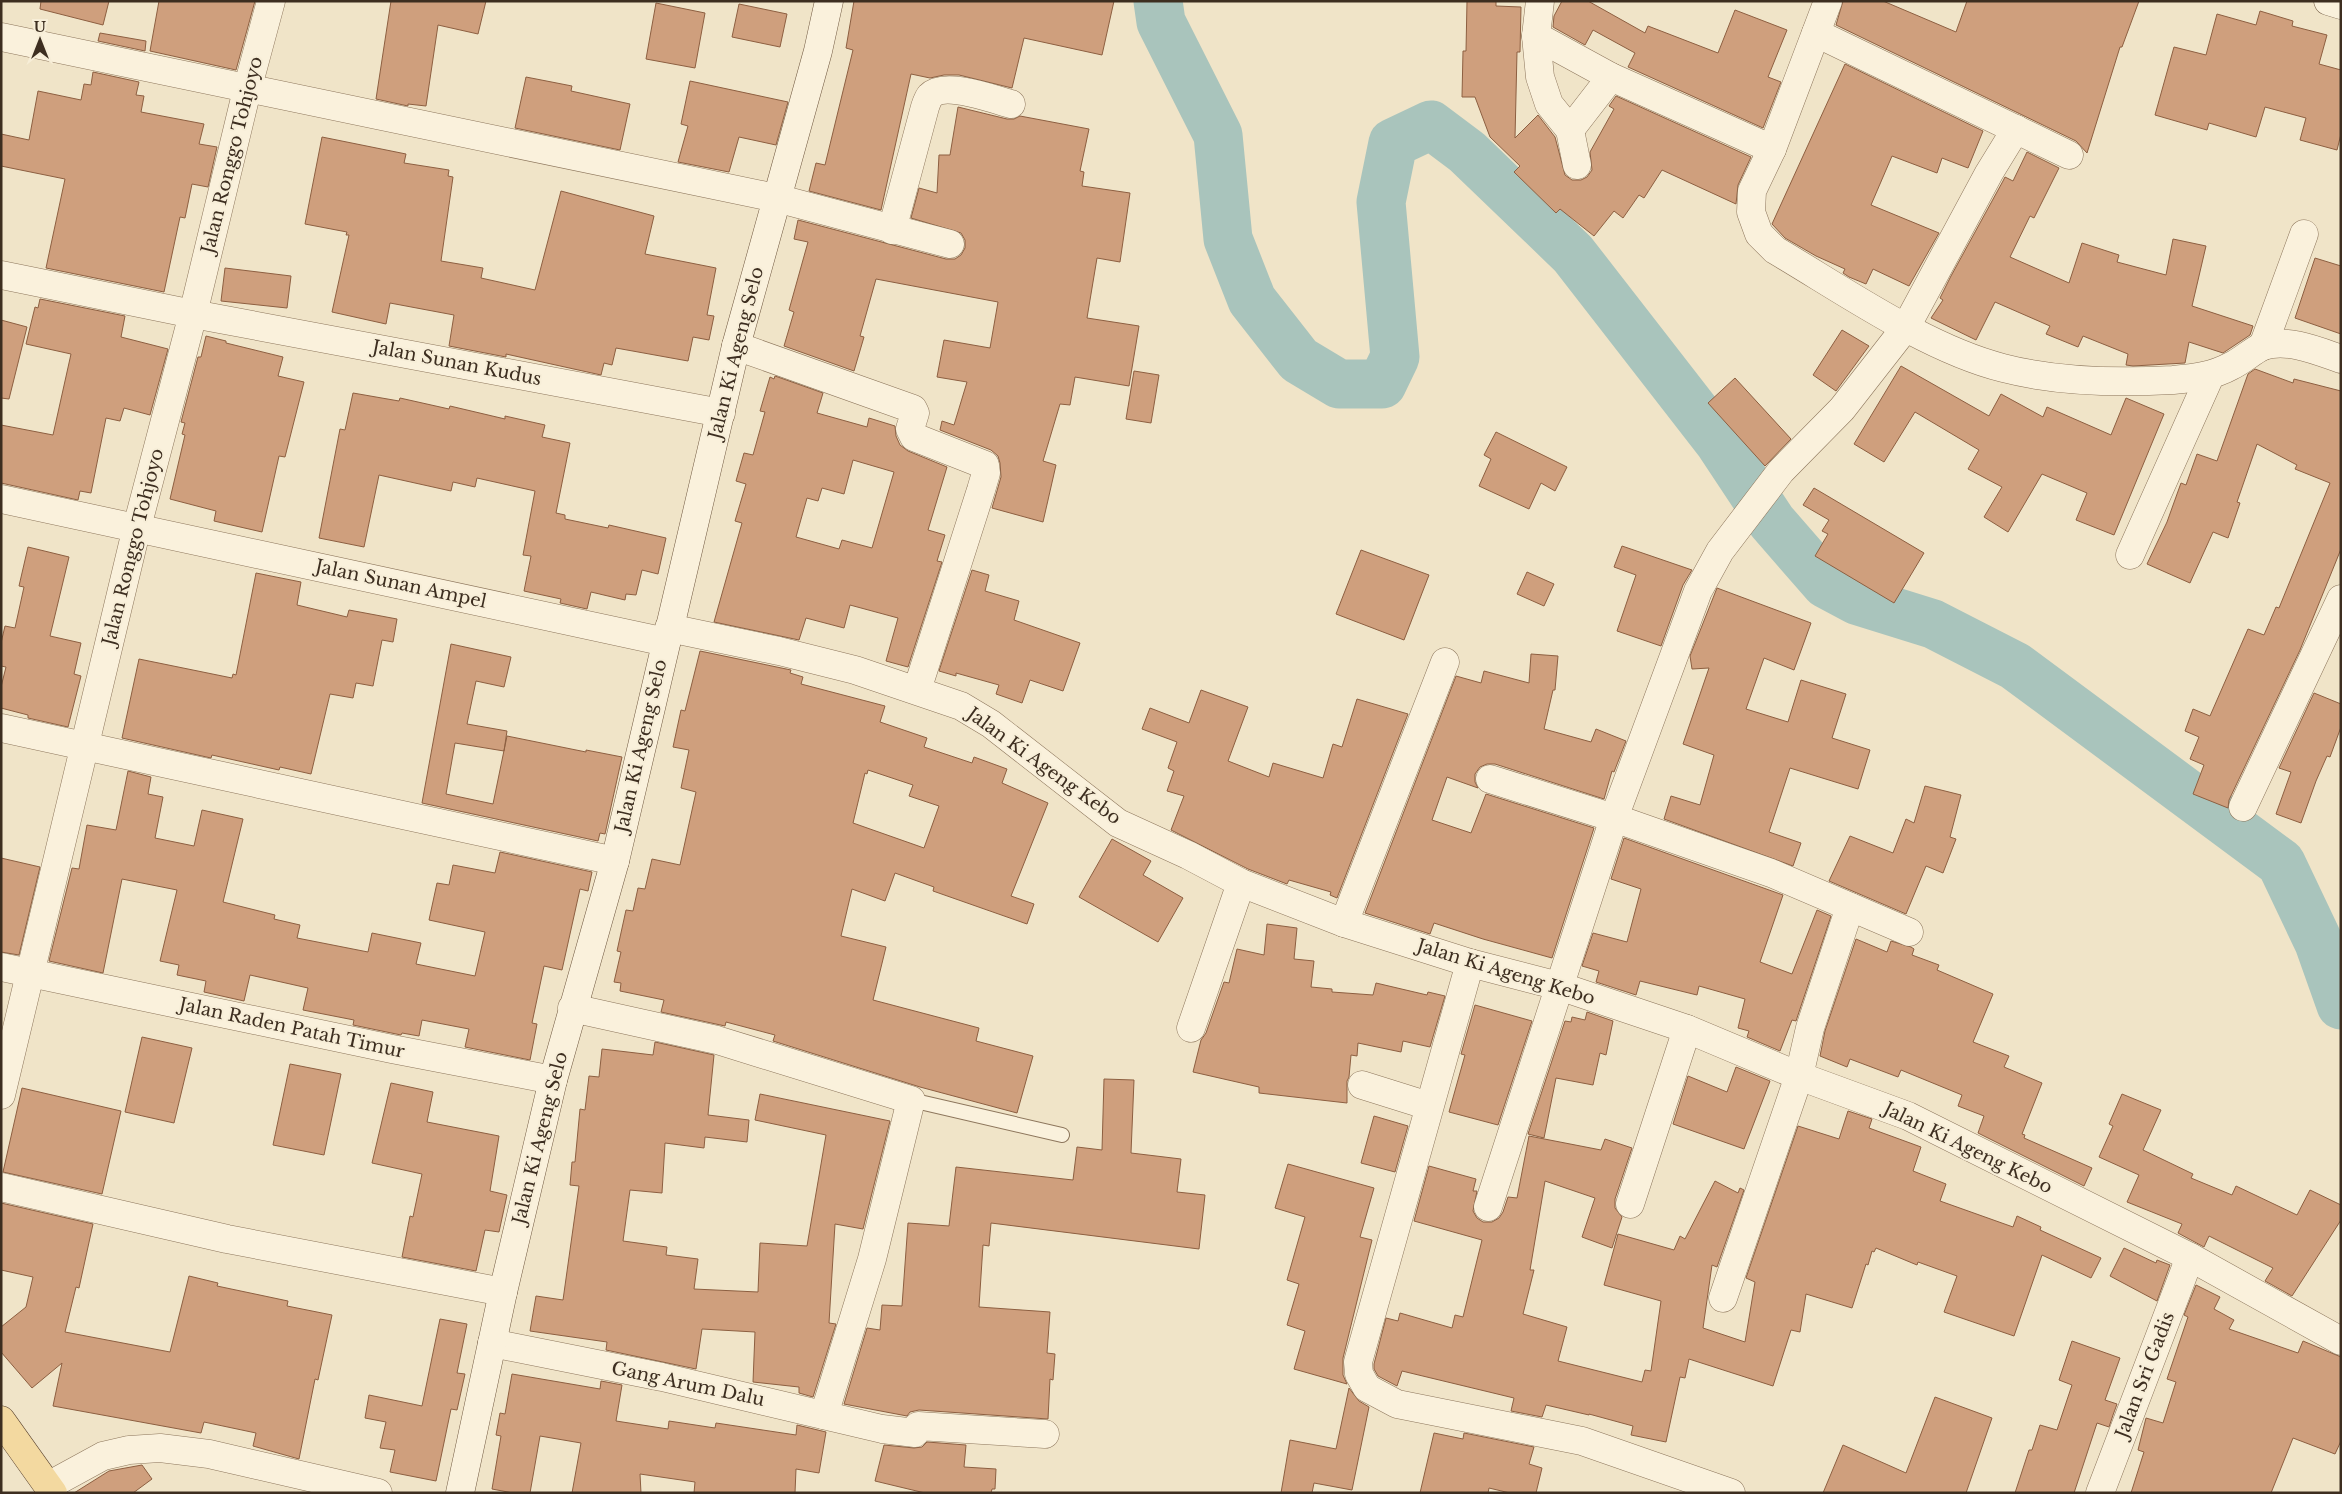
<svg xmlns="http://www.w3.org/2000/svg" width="2342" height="1494" font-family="'Libre Baskerville',serif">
<rect width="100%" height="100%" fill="#f0e4c8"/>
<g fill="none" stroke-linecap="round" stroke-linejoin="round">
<polyline stroke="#a9c4bc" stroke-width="49" points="1158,1 1161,22 1218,135 1228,239 1252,300 1299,360 1339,384 1382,384 1395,357 1381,202 1393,143 1431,125 1467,152 1573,254 1719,442 1772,522 1826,584 1856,600 1933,624 2015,666 2281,863 2319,943 2341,1005"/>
</g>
<g fill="#cf9f7d" stroke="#8d5f41" fill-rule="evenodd">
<polygon points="41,1 109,1 103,25 40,9"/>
<polygon points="159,1 255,1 236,70 150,51"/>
<polygon points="391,1 486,1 478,34 438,25 426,106 408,104 408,106 376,99"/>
<polygon points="854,1 1114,1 1102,55 1024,38 1012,88 959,75 944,75 930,78 911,74 881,210 809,191 816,163 825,165 853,50 846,48"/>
<polygon points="1467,1 1496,1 1496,6 1521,7 1520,52 1517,52 1515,138 1538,115 1555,137 1565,175 1572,180 1581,180 1587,177 1592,170 1590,152 1614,109 1609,106 1616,96 1751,157 1738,185 1736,204 1662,170 1644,198 1639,195 1623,218 1614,211 1594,236 1560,209 1556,213 1514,172 1520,166 1490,137 1475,97 1462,97 1463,51 1466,51"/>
<polygon points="1562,1 1588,1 1645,33 1648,26 1718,53 1735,10 1787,30 1768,77 1781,82 1763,128 1628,67 1635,53 1593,30 1585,45 1553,27 1554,16"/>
<polygon points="1843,1 1883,1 1956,32 1967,1 2139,1 2122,47 2120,47 2087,153 2076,141 1836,25"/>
<polygon points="656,3 705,13 695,68 646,59"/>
<polygon points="739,4 787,14 780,47 732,37"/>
<polygon points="2260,11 2293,21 2292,26 2327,35 2319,64 2341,70 2341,134 2337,150 2300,140 2306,118 2265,107 2256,137 2209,123 2207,130 2155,115 2174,47 2206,55 2217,14 2256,25"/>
<polygon points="100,33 146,41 145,51 98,41"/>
<polygon points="1845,64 1983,131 1968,168 1942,158 1937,173 1892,156 1871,205 1939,233 1909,286 1873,269 1866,284 1849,277 1843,273 1845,269 1816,256 1785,238 1772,224"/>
<polygon points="93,72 139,82 136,95 144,96 141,112 204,124 199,144 217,147 208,187 192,184 185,218 180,217 164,292 46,268 65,179 1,166 1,134 29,140 38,91 81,100 84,84 91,85"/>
<polygon points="526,77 572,86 571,91 630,104 620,150 515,128"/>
<polygon points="690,81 788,102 776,145 739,137 729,172 678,162 688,126 681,124"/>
<polygon points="958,107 1007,119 1014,119 1020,116 1089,129 1080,171 1084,172 1082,186 1130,193 1120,262 1097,258 1087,318 1139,326 1129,386 1075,377 1070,405 1060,404 1043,461 1056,465 1043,522 992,508 1001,477 1000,463 998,456 991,450 940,430 942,421 954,425 967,382 937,377 944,340 990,348 998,302 876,279 860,336 864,337 854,371 784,346 794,312 789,310 808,242 794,239 798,220 946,259 955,259 961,255 965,248 965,240 961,233 911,218 919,188 937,193 939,155 950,155"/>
<polygon points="322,137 406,154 404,163 449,170 448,176 453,177 441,261 483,268 481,278 535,290 561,191 654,216 645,254 716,268 707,315 714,316 709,340 693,337 688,361 616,348 612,365 604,363 601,375 506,354 506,357 449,346 454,315 390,303 386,324 332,312 349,235 346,235 347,232 305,224"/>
<polygon points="2027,152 2059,168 2034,218 2030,216 2010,257 2069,283 2082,243 2119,255 2117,262 2166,275 2173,239 2206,246 2192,306 2253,326 2250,335 2223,353 2189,342 2185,363 2133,366 2126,365 2128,354 2083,336 2078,347 2046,334 2050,326 1995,302 1976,340 1931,318 1943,300 1940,298 1951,276 2003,181 2005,177 2013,181"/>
<polygon points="2315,258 2341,266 2341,334 2295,318"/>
<polygon points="225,268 291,276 287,308 221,301"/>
<polygon points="40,299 125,316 121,337 168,349 150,415 124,408 120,421 106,418 91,493 80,491 78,500 1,483 1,425 53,435 71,354 26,344 35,307 38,308"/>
<polygon points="1,320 27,327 9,399 1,398"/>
<polygon points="1842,330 1869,346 1836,391 1813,375"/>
<polygon points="206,336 226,341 226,343 283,357 278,376 304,382 285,457 279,456 262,532 214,521 216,511 170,499 185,435 182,434 185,423 181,422 198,357 201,357"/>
<polygon points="1901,366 1989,416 2001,394 2043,417 2047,407 2111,435 2126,398 2164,414 2114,535 2076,520 2087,493 2042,474 2008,532 1984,517 2002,487 1968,469 1979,450 1915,412 1884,462 1854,444"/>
<polygon points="2255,369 2293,383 2294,379 2341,391 2341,549 2300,650 2229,800 2228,808 2193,794 2204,765 2190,759 2199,737 2185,731 2193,709 2210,716 2248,629 2264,635 2276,607 2279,608 2330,483 2295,469 2297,465 2257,444 2237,502 2240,503 2228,538 2213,532 2190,583 2147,564 2167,522 2181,483 2186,485 2197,454 2217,461 2248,374"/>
<polygon points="1134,371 1159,375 1151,423 1126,419"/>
<path d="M 775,376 L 823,393 L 817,413 L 867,427 L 869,418 L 895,426 L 896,436 L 900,445 L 908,451 L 947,467 L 928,530 L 945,535 L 937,561 L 942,562 L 908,667 L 886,661 L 898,618 L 850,605 L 844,628 L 806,618 L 799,640 L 714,622 L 742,523 L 735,521 L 746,484 L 736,481 L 744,453 L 753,455 L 765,412 L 760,411 L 770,377 L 774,379 ZM 853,460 L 894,472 L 872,548 L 842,540 L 839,549 L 796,537 L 807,498 L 818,501 L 822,488 L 844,494 Z"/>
<polygon points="1735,378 1791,439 1765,466 1708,403"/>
<polygon points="353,393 399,401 400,398 449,409 450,406 505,419 505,416 545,425 542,437 570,443 556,513 565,515 565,519 608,528 609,525 666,538 658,574 642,570 636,595 626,594 625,600 591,592 587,609 560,603 561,599 524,591 531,556 523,555 535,491 477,478 475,487 453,482 451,491 379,475 364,547 319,538 340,429 345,430"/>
<polygon points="1496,432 1567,467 1555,491 1541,483 1529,509 1479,486 1491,459 1484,455"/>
<polygon points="1814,488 1924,553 1894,603 1815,556 1828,534 1822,531 1829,520 1803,505"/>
<polygon points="1622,546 1692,570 1683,585 1661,646 1617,631 1636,575 1614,567"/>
<polygon points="28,547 69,557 50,636 81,643 74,674 81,676 68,727 28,718 28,715 1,708 1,687 6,667 1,666 1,643 5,626 15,628 24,587 19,586"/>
<polygon points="1361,550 1429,575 1404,640 1336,614"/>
<polygon points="972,570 989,575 985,591 1019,601 1014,620 1080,643 1063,691 1030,680 1022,703 996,694 999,685 956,673 956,676 939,671"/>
<polygon points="1527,572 1554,584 1544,606 1517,594"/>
<polygon points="256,573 301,582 297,605 347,617 349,610 397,619 393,642 382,640 373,686 356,683 353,698 330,694 311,774 280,767 279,770 212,755 211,758 122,738 139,659 232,678 233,674 236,675"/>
<polygon points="1717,588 1811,623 1794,670 1764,658 1746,709 1788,722 1801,680 1846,694 1832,738 1870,750 1858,789 1790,768 1769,832 1801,843 1793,866 1664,819 1671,796 1700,805 1714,755 1683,744 1709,668 1692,669 1690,656"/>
<polygon points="451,644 511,657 504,687 476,681 467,724 507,731 504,751 455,743 446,794 493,804 507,736 586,752 586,750 622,757 605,834 600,833 598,841 422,803"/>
<path d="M 700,651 L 791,670 L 790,673 L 803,677 L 801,684 L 885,706 L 880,722 L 927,738 L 924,747 L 972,763 L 974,757 L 1007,769 L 1002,783 L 1048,803 L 1011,896 L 1034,904 L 1027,924 L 933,891 L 934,887 L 895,873 L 885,901 L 852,889 L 841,936 L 886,947 L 873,1000 L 979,1028 L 976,1041 L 1033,1056 L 1017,1113 L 920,1087 L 773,1041 L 775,1035 L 726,1022 L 725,1026 L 661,1012 L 664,1000 L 620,991 L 621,983 L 614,982 L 621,952 L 617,951 L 626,910 L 633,911 L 638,888 L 645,889 L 652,859 L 680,865 L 696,792 L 681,788 L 689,750 L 673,747 L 681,710 L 685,711 ZM 868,770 L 913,785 L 909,796 L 939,806 L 924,848 L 853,823 L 865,773 L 867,774 Z"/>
<polygon points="1531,654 1558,656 1555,690 1553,690 1544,729 1591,742 1596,729 1626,741 1614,772 1612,771 1604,799 1495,764 1487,764 1480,767 1475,774 1475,782 1478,788 1447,777 1432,820 1471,833 1486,794 1594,828 1552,958 1483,939 1434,923 1430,934 1365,913 1456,676 1481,683 1484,671 1529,683"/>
<polygon points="1201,690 1248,707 1228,761 1269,777 1273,763 1323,778 1333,744 1342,747 1357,699 1408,714 1337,898 1330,895 1331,892 1289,880 1287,884 1248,869 1171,830 1184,796 1167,791 1174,771 1168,768 1177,742 1142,729 1150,708 1189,723"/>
<polygon points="2314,693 2341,704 2341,727 2330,757 2327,756 2316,781 2301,823 2276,814 2291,772 2279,768"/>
<polygon points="128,771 151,777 148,794 163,797 155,838 194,846 202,810 243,819 223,902 275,915 274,919 300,925 297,938 368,952 372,933 421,943 416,964 475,976 485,932 429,920 437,883 449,885 453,865 495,873 500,852 592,872 588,891 580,889 562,970 544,966 532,1023 537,1024 530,1060 465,1047 469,1029 422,1020 419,1036 402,1033 401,1035 353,1025 354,1020 303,1010 308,988 250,975 244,1001 204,992 206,981 177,975 179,965 160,961 177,890 122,879 103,973 49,961 72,868 79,869 87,825 116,830"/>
<polygon points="1925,786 1961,795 1950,837 1956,839 1943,873 1926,866 1906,914 1829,881 1850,836 1893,853 1906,819 1914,823"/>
<polygon points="1624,838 1783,895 1760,962 1792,974 1817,910 1831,916 1796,1021 1792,1020 1780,1051 1747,1037 1749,1031 1738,1028 1745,999 1699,986 1697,995 1640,981 1636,995 1596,982 1599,971 1582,966 1593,933 1627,942 1641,889 1611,879"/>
<polygon points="1112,839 1151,861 1143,875 1183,898 1158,942 1079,897"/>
<polygon points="1,858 40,867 19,955 1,952"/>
<polygon points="1267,924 1297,928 1294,959 1314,961 1311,987 1332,989 1332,992 1373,995 1376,983 1427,995 1428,992 1445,996 1430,1047 1403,1041 1401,1052 1358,1043 1357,1056 1351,1055 1349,1077 1347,1081 1347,1103 1259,1093 1259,1087 1193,1072 1201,1040 1206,1033 1224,982 1229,983 1237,949 1264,955"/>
<polygon points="1856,939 1887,952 1891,941 1911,947 1914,949 1912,955 1939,965 1937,970 1993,994 1973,1042 2009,1056 2004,1067 2042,1083 2022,1134 2025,1135 2024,1138 2092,1168 2084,1186 1978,1133 1984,1116 1958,1106 1962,1095 1901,1070 1898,1077 1850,1059 1847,1067 1820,1056 1825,1031"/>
<polygon points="1475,1005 1532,1021 1498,1125 1449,1112 1465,1055 1461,1054"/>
<polygon points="1587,1012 1613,1021 1606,1055 1600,1053 1593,1085 1556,1078 1544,1138 1528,1134 1565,1021 1571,1022 1572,1017 1585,1020"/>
<polygon points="142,1037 192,1048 174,1123 125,1112"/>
<polygon points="655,1042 714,1055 708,1115 749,1120 747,1142 705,1137 704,1148 665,1143 662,1193 630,1190 623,1241 667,1247 666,1255 698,1259 694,1289 758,1292 760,1243 807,1246 826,1135 755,1120 760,1094 890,1121 863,1229 835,1224 829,1323 836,1324 813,1397 799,1393 799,1387 753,1382 755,1332 702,1329 696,1369 606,1350 607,1342 530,1331 536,1296 563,1300 579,1186 570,1185 572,1162 575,1162 580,1109 585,1110 589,1076 599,1077 602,1049 653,1055"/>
<polygon points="290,1064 341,1074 324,1155 273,1145"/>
<polygon points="1736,1067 1770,1081 1744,1149 1673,1124 1688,1076 1727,1092"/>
<polygon points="1104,1079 1134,1080 1131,1153 1181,1159 1177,1192 1205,1195 1199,1249 991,1223 989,1246 983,1245 979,1307 1050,1312 1047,1353 1055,1354 1053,1380 1050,1379 1048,1419 919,1410 910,1412 907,1416 844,1404 867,1328 880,1330 882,1305 902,1306 908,1223 949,1226 956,1167 1073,1180 1077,1147 1102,1150"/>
<polygon points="391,1083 433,1092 427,1122 499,1136 490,1191 507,1195 499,1232 485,1230 476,1271 402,1257 410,1216 413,1217 422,1174 372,1163"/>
<polygon points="22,1088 121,1111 102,1194 3,1172"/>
<polygon points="2122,1094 2161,1110 2143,1150 2193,1174 2191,1178 2232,1195 2236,1186 2297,1215 2310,1190 2341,1205 2341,1220 2292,1296 2265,1281 2273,1268 2209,1236 2204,1247 2178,1233 2182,1224 2127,1202 2139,1175 2099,1157 2113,1126 2109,1124"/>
<polygon points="1848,1111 1872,1119 1869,1128 1921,1147 1913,1171 1946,1184 1940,1201 2013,1227 2017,1216 2041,1227 2040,1230 2101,1258 2091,1278 2042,1255 2014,1336 1944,1312 1957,1276 1918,1262 1917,1265 1876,1248 1874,1252 1872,1251 1868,1265 1866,1264 1852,1308 1806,1294 1800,1332 1791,1330 1773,1386 1689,1359 1685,1378 1680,1377 1666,1442 1631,1435 1633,1426 1589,1414 1589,1415 1546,1405 1542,1417 1511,1411 1514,1398 1402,1371 1397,1386 1378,1376 1374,1369 1374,1364 1386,1318 1398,1321 1400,1313 1452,1328 1455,1315 1463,1317 1482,1240 1414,1221 1429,1166 1476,1179 1473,1191 1477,1191 1473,1211 1477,1218 1483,1222 1492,1222 1499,1218 1503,1212 1508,1197 1517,1198 1529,1136 1601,1150 1605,1139 1632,1148 1615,1199 1615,1208 1622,1217 1612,1248 1582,1237 1595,1198 1545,1181 1530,1270 1534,1270 1523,1314 1567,1327 1558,1361 1642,1382 1645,1370 1651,1371 1661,1301 1604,1285 1618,1234 1674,1250 1680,1236 1685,1239 1715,1181 1738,1193 1740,1188 1744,1190 1717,1267 1712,1265 1703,1328 1745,1342 1755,1282 1746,1278 1798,1126 1839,1139"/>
<polygon points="1374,1116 1408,1126 1395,1172 1361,1163"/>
<polygon points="1288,1164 1374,1188 1360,1237 1372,1240 1343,1358 1343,1375 1347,1384 1294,1369 1305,1331 1287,1325 1299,1284 1287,1280 1305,1217 1275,1208"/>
<polygon points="1,1203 93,1224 79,1288 76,1287 65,1332 170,1352 189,1276 218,1283 217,1286 288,1301 287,1306 332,1315 318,1380 315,1379 299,1459 253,1446 256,1433 204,1422 201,1433 53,1406 62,1363 32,1388 1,1352 1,1327 26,1307 33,1277 1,1270"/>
<polygon points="2124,1248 2156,1263 2157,1260 2170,1265 2157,1301 2110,1276"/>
<polygon points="2196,1285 2220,1297 2214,1309 2234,1320 2229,1329 2298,1353 2303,1341 2341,1357 2341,1441 2335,1454 2293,1438 2271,1493 2131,1493 2144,1452 2138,1450 2146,1418 2163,1423 2176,1382 2167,1379 2188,1317 2184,1315"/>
<polygon points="440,1319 467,1324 457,1373 465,1374 457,1410 451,1409 436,1481 390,1472 395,1450 380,1448 386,1422 365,1418 369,1395 422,1406"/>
<polygon points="2072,1341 2120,1358 2105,1400 2117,1404 2113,1415 2109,1427 2097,1423 2074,1493 2015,1493 2029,1450 2032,1450 2040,1425 2057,1430 2072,1385 2059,1380"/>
<polygon points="512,1374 600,1389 601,1381 622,1385 616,1421 668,1429 669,1421 715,1428 716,1423 796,1435 797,1425 826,1432 819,1473 796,1469 795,1493 694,1493 695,1482 640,1474 641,1493 572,1493 581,1443 540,1436 530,1493 513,1493 492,1489 501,1436 496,1435 500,1413 505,1414"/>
<polygon points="1349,1388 1359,1401 1369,1407 1352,1490 1314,1483 1312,1493 1281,1493 1290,1440 1336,1449"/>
<polygon points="1935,1397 1992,1418 1966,1493 1823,1493 1843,1445 1906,1473"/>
<polygon points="1434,1433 1463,1439 1464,1433 1534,1447 1529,1464 1542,1468 1536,1493 1510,1493 1489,1488 1488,1493 1420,1493"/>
<polygon points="927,1442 966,1445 964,1467 996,1469 995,1489 992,1489 991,1493 925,1493 875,1481 884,1445 914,1448 922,1447"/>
<polygon points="142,1465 152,1479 133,1493 74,1493 109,1471"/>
</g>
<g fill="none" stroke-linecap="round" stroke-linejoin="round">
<defs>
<polyline id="lane" points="911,1100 1062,1135"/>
<g id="street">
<polyline points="1540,1 1536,36 1540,77 1549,104 1570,130 1577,165"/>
<path d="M 1828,1 L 1772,149 L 1752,191 L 1751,212 L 1759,234 L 1775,250 C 1843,290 1927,349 2003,368 C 2057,382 2117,383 2173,380 C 2194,378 2213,376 2231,366 C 2242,361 2252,351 2263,346 C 2288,338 2318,351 2341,359"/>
<polyline points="1816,33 2069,155"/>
<polyline points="1536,36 1611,77 1772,149"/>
<polyline points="1,37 776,198 950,244"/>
<polyline points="1570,130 1611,77"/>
<path d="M 892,230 L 925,107 C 926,104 928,98 930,96 C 944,81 993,99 1011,104"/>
<polyline points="1,275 193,314 721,413"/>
<polyline points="736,346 913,409 915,413 910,429 914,437 985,465 986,473 981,490 917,690"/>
<polyline points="2263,346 2304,234"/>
<polyline points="1,499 666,642"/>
<polyline points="2130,555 2210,376"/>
<polyline points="669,628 779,651 855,670 961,706 991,724 1118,823 1188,855 1241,883 1344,923 1470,963 1559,986 1687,1029 1799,1076 1908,1116 2190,1257 2341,1341"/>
<polyline points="1,728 615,861"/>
<polyline points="1490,779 1614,818 1771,873 1909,932"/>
<polyline points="2243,807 2341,599"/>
<polyline points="1344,923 1445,662"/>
<polyline points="1470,963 1358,1362 1359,1374 1367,1388 1397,1404 1582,1441 1731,1493"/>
<polyline points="1,967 392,1049 553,1080"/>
<polyline points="572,1008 717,1040 911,1100 872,1259 824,1415"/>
<polyline points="1191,1028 1241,883"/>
<polyline points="1362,1085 1429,1106"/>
<polyline points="1,1095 137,527 193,314 247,90 271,1"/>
<polyline points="1,1187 227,1239 503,1292"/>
<polyline points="1630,1204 1687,1029"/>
<polyline points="1488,1207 1614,818 1698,591 1720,551 1781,471 1842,409 1906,327 1989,173 2016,129"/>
<polyline points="1723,1298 1799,1076 1810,1028 1850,907"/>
<polyline points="492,1343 662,1377 882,1429 915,1433 918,1426 1045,1434"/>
<polyline points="48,1486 103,1456 129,1450 160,1448 209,1454 378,1493"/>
<polyline points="2100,1493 2190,1257"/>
</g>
<g id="secondary">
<polyline points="2328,1 2341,5"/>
<polyline points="460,1493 503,1292 553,1080 615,861 736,346 818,51 829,1"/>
</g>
<polyline id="primary" points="1,1420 53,1493"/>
</defs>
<use href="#lane" stroke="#8d765c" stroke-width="16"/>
<use href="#street" stroke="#8d765c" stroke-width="29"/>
<use href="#secondary" stroke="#6f573f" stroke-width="29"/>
<use href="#primary" stroke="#5b4430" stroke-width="29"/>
<use href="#lane" stroke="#faf1dc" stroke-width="14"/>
<use href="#street" stroke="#faf1dc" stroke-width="28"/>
<use href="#secondary" stroke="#faf1dc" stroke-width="28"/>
<use href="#primary" stroke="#f3d9a0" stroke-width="28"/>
</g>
<g text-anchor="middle" stroke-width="4" stroke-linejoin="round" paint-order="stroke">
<g font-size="18" fill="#3d2e20" stroke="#f7eed8">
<text transform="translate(232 155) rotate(-76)" y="6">Jalan Ronggo Tohjoyo</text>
<text transform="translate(736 353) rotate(-76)" y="6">Jalan Ki Ageng Selo</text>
<text transform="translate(457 363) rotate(11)" y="6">Jalan Sunan Kudus</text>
<text transform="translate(133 547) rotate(-76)" y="6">Jalan Ronggo Tohjoyo</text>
<text transform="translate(401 584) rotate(12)" y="6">Jalan Sunan Ampel</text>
<text transform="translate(641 746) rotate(-77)" y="6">Jalan Ki Ageng Selo</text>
<text transform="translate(1044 766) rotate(36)" y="6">Jalan Ki Ageng Kebo</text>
<text transform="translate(1506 972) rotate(17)" y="6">Jalan Ki Ageng Kebo</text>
<text transform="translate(292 1028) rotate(12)" y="6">Jalan Raden Patah Timur</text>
<text transform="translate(540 1138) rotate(-76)" y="6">Jalan Ki Ageng Selo</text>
<text transform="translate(1968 1148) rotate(26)" y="6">Jalan Ki Ageng Kebo</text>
<text transform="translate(2145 1375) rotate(-69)" y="6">Jalan Sri Gadis</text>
<text transform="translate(688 1384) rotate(12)" y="6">Gang Arum Dalu</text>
</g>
</g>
<rect width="2342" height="1494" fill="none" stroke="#3d2e20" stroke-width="5"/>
<g transform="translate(40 40)" stroke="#f7eed8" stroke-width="4" paint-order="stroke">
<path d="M0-4L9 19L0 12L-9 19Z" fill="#3d2e20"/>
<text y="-8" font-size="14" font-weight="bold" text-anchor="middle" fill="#3d2e20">U</text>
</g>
</svg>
